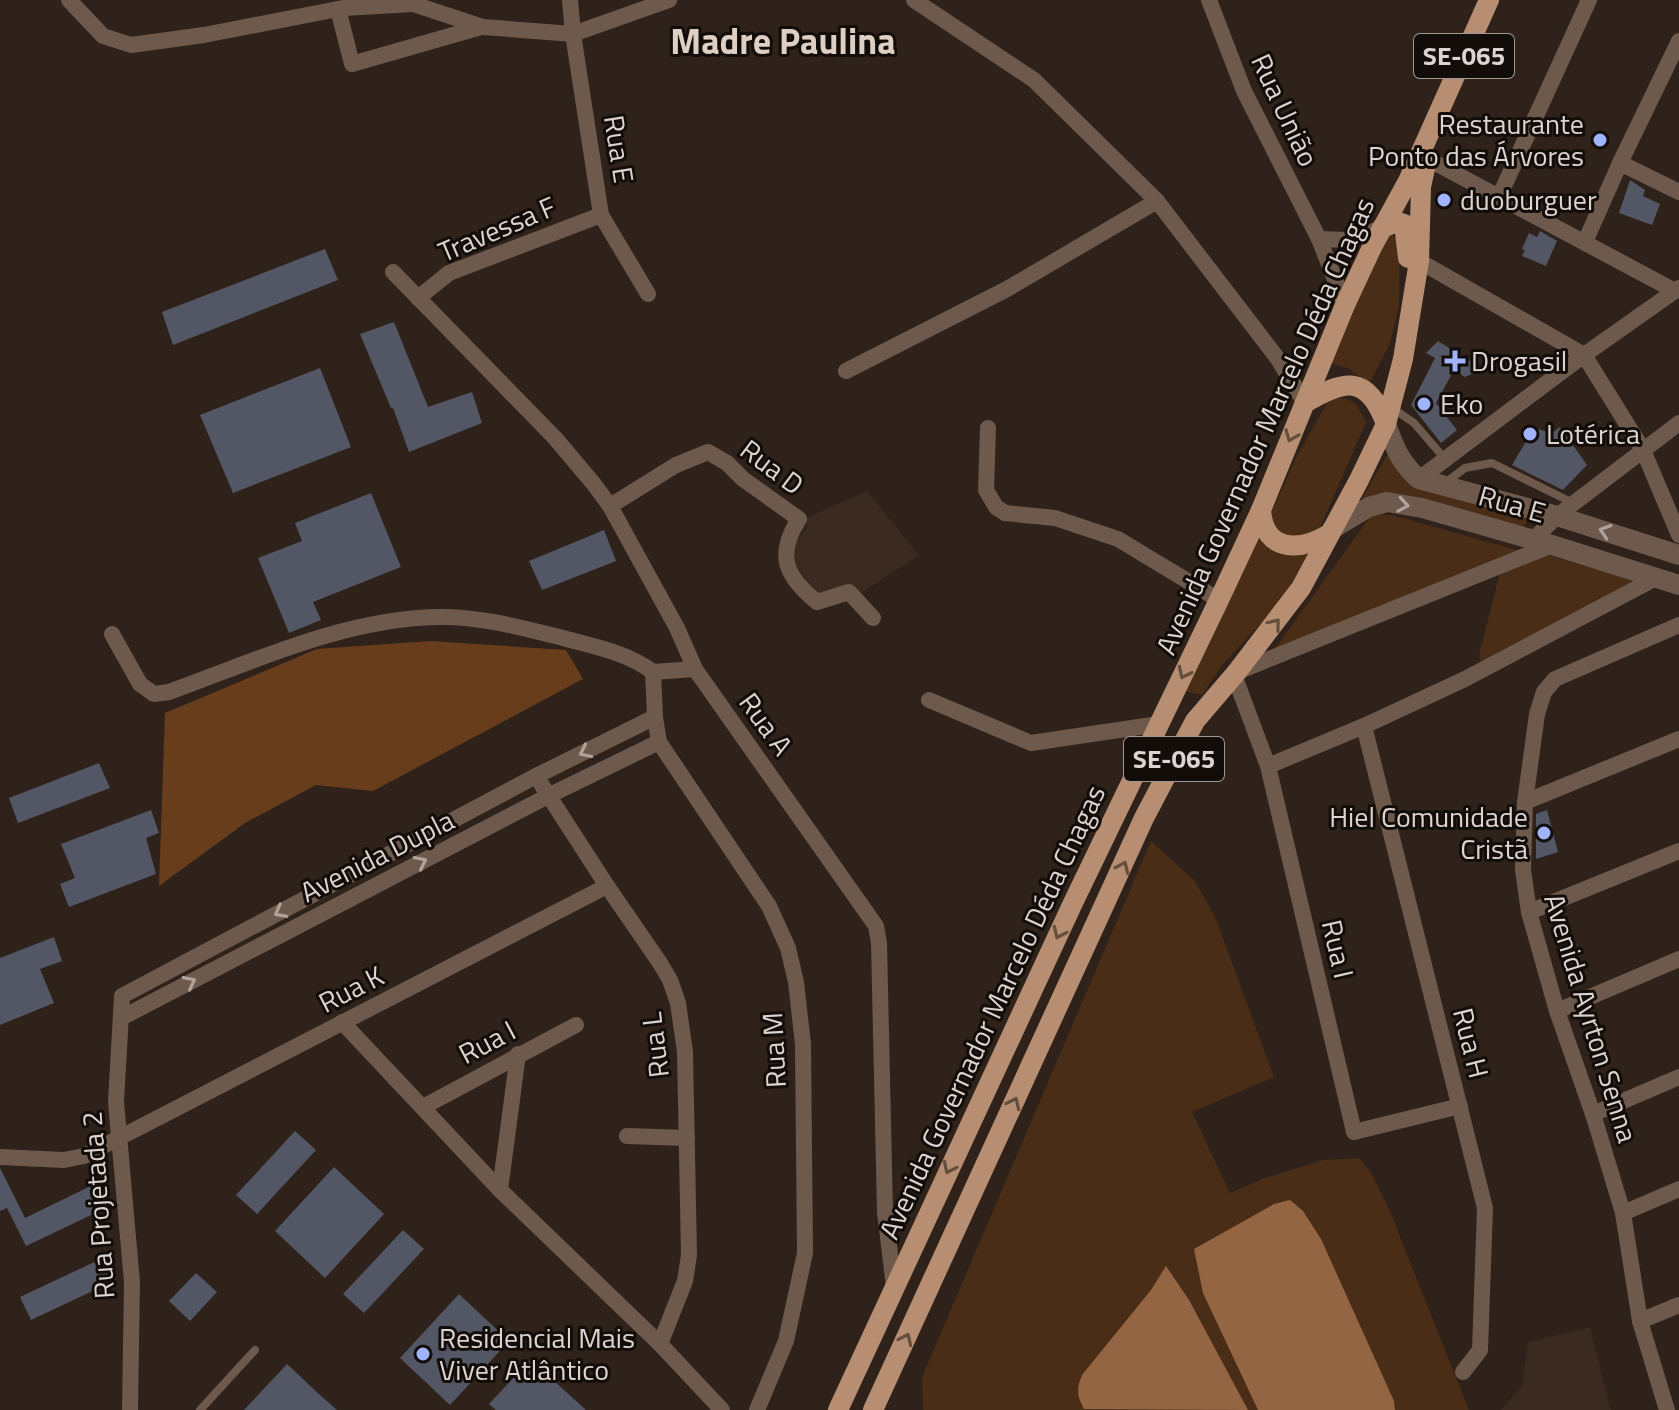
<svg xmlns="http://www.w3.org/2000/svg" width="1679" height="1410" font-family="'Titillium Web',sans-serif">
<rect width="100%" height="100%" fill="#2e221a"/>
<g fill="#3b2a1f">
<polygon points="867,491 919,555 861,593 847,583 836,592 815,594 794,561 794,545 808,527 804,519"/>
<polygon points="1590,1327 1611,1410 1501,1410 1522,1386 1528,1342"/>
</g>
<g fill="#492d17">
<polygon points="1392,235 1398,238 1400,247 1399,305 1390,343 1369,384 1348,368 1328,363 1384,237"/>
<polygon points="1345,398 1356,404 1366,422 1319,530 1312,537 1276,535 1270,515 1297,456 1327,403 1334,399"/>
<polygon points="1390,451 1393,460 1531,516 1521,530 1396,496 1352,514"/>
<polygon points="1380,514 1396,516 1520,551 1271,654 1365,524 1371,517"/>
<polygon points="1259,534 1312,549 1281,602 1223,664 1202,695 1182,691"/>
<polygon points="1544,554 1636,581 1481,662 1479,655 1500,572"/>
<polygon points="1151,841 1195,881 1216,919 1274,1077 1192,1112 1230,1193 1265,1178 1323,1160 1359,1158 1370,1171 1389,1209 1469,1410 923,1410 922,1377"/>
</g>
<polygon fill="#683d1c" points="430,641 566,650 583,679 373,791 316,785 245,823 159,886 165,713 317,649"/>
<g fill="#936543">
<polygon points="1290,1200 1303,1211 1321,1239 1394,1401 1395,1410 1258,1410 1203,1293 1194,1249 1274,1204"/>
<path d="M 1166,1266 L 1189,1300 L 1248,1410 L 1084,1409 C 1077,1396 1076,1389 1082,1375 L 1151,1290 Z"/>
</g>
<g fill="#535765">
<polygon points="1630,180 1645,190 1643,196 1660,204 1652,225 1619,213"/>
<polygon points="1540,231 1557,241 1546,266 1522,256 1525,250 1522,249 1529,233 1537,237"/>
<polygon points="325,249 338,280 173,345 162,312"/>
<polygon points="394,322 428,407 472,392 482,423 409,452 393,408 391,408 360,334"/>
<polygon points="1438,341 1483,369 1465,377 1454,370 1436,403 1457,430 1441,443 1411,405 1435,358 1426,353"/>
<polygon points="320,368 351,447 233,493 200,415"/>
<polygon points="1560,427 1587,465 1563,490 1512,465 1534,428 1552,433"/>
<polygon points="371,493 401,567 313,602 321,620 289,633 258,558 302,541 295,523"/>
<polygon points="604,530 616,561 542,590 529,561"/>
<polygon points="99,763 110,788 18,823 9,798"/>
<polygon points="151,810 159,833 146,838 156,874 69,907 60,884 75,878 61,844"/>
<polygon points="1547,810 1558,852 1536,859 1536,814"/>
<polygon points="54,937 62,961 40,969 54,1003 0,1025 0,958"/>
<polygon points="295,1131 316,1150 257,1214 236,1195"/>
<polygon points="334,1167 384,1214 325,1278 275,1231"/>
<polygon points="0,1168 25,1218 99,1182 110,1206 26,1246 7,1208 0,1211"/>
<polygon points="403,1230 424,1249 364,1313 343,1294"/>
<polygon points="105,1257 116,1280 31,1320 20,1297"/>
<polygon points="196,1273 217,1292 190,1321 169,1301"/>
<polygon points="459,1294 509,1341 450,1405 400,1358"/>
<polygon points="531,1359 564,1390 586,1410 496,1410 489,1404"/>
<polygon points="287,1364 320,1395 337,1410 244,1410"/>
</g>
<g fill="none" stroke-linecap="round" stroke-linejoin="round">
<g stroke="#6e5a4c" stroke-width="8">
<polyline points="1391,407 1414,423 1445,459"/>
<polyline points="1445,483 1465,468 1492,463 1573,503"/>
<polyline points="200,1410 255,1350"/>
</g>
<g stroke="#6e5a4c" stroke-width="16">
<polyline points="69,0 103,36 131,45 204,35 343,8 413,4 483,27 573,34 669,0"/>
<polyline points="570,0 573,34 601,215 648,294"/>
<polyline points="914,0 1034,80 1157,201 1278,359 1305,403"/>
<polyline points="1209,0 1244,91 1319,239 1345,305"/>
<polyline points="338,9 352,64 481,27"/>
<polyline points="1428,159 1675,291"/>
<polyline points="1620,163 1679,192"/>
<polyline points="1499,197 1589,0"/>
<polyline points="1319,239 1348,240 1382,228"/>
<polyline points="1585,242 1620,163 1679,41"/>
<polyline points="1419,261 1584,355 1643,450 1679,535"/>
<polyline points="393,272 555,438 593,483 610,506 677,628 695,669 876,926 879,943 885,1212 894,1287"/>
<polyline points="418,298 449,273 601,215"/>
<polyline points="846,371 1007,289 1157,201"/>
<polyline points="988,428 986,490 996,507 1005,513 1055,518 1118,539 1219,600"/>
<polyline points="1419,479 1584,355 1679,288"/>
<path d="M 610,506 L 676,465 L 708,452 L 727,463 L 743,479 L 799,519 C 776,555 785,576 817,602 L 849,592 L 873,618"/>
<polyline points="1533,540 1557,516 1679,423"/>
<path d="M 112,634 L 140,684 L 154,694 L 169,692 C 255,661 344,619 437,617 C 479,616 523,628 563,638 C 595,647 626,652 653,672 L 655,717 L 659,742 L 769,906 L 788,948 L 796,982 L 803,1044 L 805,1253 L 786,1341 L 757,1410"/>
<polyline points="653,672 695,669"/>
<polyline points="1237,672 1552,545"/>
<polyline points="1234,675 1268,766 1354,1132 1460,1106"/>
<polyline points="929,700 1031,743 1159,724"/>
<polyline points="1364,726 1485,1208 1480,1350 1463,1372"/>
<polyline points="1268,766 1364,726 1465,679 1656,578"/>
<polyline points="536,776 607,886 660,963 670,980 678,1003 685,1052 689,1255 685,1281 660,1344"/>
<polyline points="1525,802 1679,739"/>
<polyline points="1529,912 1679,851"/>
<polyline points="1557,1011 1679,959"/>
<polyline points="121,1018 550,795 659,742"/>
<polyline points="342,1022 500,1190 660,1344 722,1410"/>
<polyline points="423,1107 576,1025"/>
<polyline points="1593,1114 1679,1077"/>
<polyline points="627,1136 687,1138"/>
<polyline points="0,1157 64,1160 84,1156 607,886"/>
<polyline points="500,1190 518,1054"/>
<polyline points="1623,1213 1679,1189"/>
<polyline points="1640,1321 1679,1305"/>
<polyline points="130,1410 132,1282 116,1102 122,996 536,776 655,717"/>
<polyline points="1667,1410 1640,1321 1623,1213 1593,1114 1557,1011 1529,912 1523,870 1525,802 1537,714 1544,692 1555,679 1679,625"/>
</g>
<g stroke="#6e5a4c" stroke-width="20">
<path d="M 1386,424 C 1394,446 1400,463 1419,479 L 1557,516 L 1679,555"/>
<polyline points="1332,529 1369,507 1387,502 1422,508 1552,545 1679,585"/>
</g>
<g stroke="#b78e71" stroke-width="20">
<polyline points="1382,228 1398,222 1404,224 1408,258"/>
<path d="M 1305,403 C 1344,380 1367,373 1386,424"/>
<path d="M 1261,510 C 1264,552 1299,552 1329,534"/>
<polyline points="838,1410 1072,905 1219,600 1261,510 1345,305 1372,247 1408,181 1489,0"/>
<polyline points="873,1410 1144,818 1195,721 1236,673 1301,588 1359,480 1386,424 1403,359 1419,261 1421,187 1426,164"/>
</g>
</g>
<defs><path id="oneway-chevron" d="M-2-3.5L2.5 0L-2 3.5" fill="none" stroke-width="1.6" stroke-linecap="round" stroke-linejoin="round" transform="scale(2)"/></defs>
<g stroke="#644e3d">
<use href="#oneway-chevron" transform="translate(1291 436) rotate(112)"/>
<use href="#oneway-chevron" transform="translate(1275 624) rotate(-51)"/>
<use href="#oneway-chevron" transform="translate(1184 673) rotate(116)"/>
<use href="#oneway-chevron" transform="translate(1123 867) rotate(-66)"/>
<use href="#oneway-chevron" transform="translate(1059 933) rotate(115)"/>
<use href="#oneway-chevron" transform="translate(1014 1103) rotate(-65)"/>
<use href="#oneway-chevron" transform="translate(949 1168) rotate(115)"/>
<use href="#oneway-chevron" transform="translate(906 1339) rotate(-65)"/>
</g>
<g stroke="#b0a39b">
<use href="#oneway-chevron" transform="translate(1403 505) rotate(10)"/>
<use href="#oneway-chevron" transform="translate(1605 531) rotate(-162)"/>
<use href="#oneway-chevron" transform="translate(585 752) rotate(154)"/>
<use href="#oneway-chevron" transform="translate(421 862) rotate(-27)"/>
<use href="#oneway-chevron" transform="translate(280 912) rotate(152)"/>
<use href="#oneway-chevron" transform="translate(190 982) rotate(-27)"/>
</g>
<g fill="#a0b3fd" stroke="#120d09" stroke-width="3">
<circle cx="1600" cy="140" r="8"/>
<circle cx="1444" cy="200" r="8"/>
<path d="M1451 349h8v8h8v8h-8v8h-8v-8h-8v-8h8z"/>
<circle cx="1424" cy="404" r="8"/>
<circle cx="1530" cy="434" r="8"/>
<circle cx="1544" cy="833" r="8"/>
<circle cx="423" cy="1354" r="8"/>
</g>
<g text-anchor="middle" stroke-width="6" stroke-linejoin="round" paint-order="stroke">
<g fill="#120d09" stroke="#9f9894" stroke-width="2">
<rect x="1414" y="34" width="100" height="44" rx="6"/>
<rect x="1124" y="737" width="100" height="44" rx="6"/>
</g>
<g font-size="26" font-weight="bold" fill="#dcd4cf">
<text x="1464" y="65">SE-065</text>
<text x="1174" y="768">SE-065</text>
</g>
<g font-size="28" fill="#dcd4cf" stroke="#120d09">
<text transform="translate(1285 110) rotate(65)" y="10">Rua União</text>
<text transform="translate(619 149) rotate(81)" y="10">Rua E</text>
<text transform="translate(497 229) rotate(-23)" y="10">Travessa F</text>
<text transform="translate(1265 426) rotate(-66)" y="10">Avenida Governador Marcelo Déda Chagas</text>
<text transform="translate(772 467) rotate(37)" y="10">Rua D</text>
<text transform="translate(1512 504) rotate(16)" y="10">Rua E</text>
<text transform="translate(766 724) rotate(54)" y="10">Rua A</text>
<text transform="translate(377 856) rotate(-27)" y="10">Avenida Dupla</text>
<text transform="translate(1338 949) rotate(77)" y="10">Rua I</text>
<text transform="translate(351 989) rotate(-27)" y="10">Rua K</text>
<text transform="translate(992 1012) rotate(-65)" y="10">Avenida Governador Marcelo Déda Chagas</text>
<text transform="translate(1591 1018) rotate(73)" y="10">Avenida Ayrton Senna</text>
<text transform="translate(487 1042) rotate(-28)" y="10">Rua I</text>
<text transform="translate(1471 1043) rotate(76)" y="10">Rua H</text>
<text transform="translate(655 1045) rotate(-97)" y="10">Rua L</text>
<text transform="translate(774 1050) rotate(-93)" y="10">Rua M</text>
<text transform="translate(98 1205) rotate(-94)" y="10">Rua Projetada 2</text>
</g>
<g font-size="28" fill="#dcd4cf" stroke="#120d09" text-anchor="start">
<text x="1584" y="134" text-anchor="end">Restaurante<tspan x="1584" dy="32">Ponto das Árvores</tspan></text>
<text x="1460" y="210">duoburguer</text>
<text x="1471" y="371">Drogasil</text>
<text x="1440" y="414">Eko</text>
<text x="1546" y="444">Lotérica</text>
<text x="1528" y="827" text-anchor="end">Hiel Comunidade<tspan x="1528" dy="32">Cristã</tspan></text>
<text x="439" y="1348">Residencial Mais<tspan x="439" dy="32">Viver Atlântico</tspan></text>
</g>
<g font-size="36" font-weight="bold" fill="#decfc5" stroke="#120d09">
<text x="783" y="54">Madre Paulina</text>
</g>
</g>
</svg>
